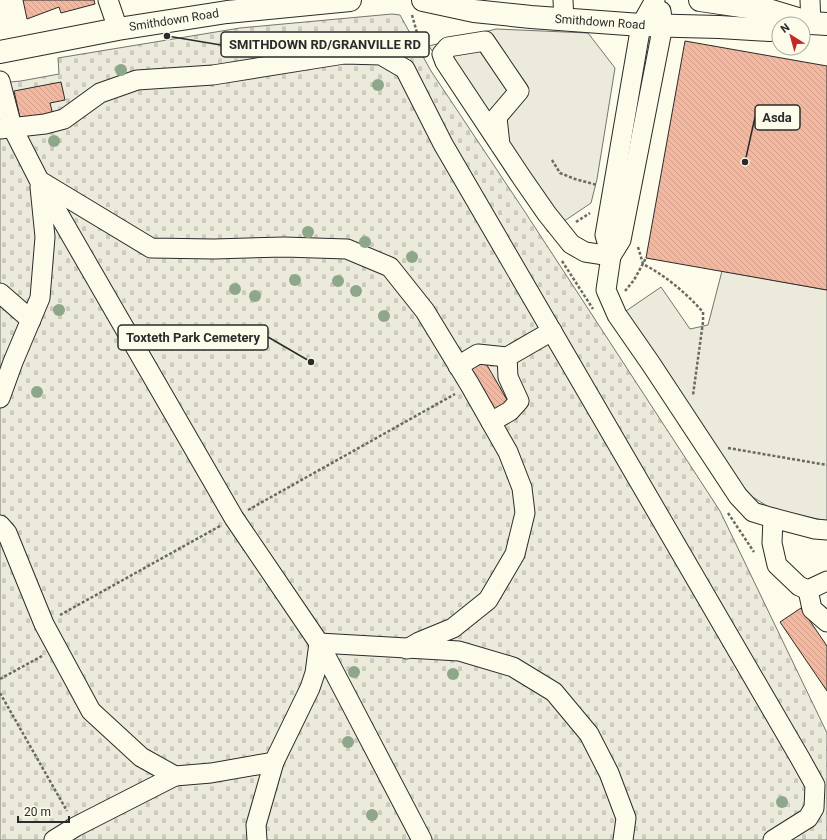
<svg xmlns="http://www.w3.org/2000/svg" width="827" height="840" font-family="Roboto,sans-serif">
<defs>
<pattern id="cemetery-stones" width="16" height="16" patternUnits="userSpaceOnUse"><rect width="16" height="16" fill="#ecebdb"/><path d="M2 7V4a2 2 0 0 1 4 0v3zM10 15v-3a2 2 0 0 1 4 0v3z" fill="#cbcabc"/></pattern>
<pattern id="building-back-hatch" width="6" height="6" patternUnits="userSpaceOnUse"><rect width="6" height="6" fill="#f2b8a0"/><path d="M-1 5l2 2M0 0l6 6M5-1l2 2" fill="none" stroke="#d09e8a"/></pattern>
</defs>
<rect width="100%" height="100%" fill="#fdfbea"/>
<polygon fill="url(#cemetery-stones)" stroke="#74746e" points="392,14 400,15 431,71 525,212 720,511 827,733 827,840 0,840 0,83 21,81 59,74 58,58 240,28"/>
<g fill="#eceadb" stroke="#74746e">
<polygon points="496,29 588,33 615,68 597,179 591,203 548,232 429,46"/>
<polygon points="722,271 827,290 827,521 772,509 751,496 734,475 626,311 661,287 690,329 708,325"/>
</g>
<g fill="url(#building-back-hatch)" stroke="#2b2b2b">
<polygon points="23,0 94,0 95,4 61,13 59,7 27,19"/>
<polygon points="685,41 827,66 827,290 646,258"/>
<polygon points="61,82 65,100 50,103 53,115 21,122 14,91"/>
<polygon points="484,360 510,405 492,415 466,370"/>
<polygon points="801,608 827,646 827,691 780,622"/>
</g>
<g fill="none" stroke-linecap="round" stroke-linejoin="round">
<defs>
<g id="minor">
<polyline points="108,0 118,29"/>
<polyline points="563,0 564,20"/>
<polyline points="655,0 641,25 605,235 611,256 606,290 617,315 651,364 738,496 753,512 773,518 815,529 827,530"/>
<polyline points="810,0 811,23"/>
<polyline points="0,81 12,127 39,180 234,518 319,643 422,840"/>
<polyline points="0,129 45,124 64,119 100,93 137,80 213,75 344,54 381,55 405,69 443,144 800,758 815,785 814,808 808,818 773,840"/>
<polyline points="500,145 497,117 519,91 485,41 448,47 442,54 445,62 522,178 547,214 571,244 585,252 611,256"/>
<polyline points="40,181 151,248 214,249 284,247 347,249 390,267 425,311 470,385 508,452 522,488 525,513 515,554 488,600 453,628 419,642 407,649"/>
<polyline points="611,256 621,240 663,25 661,11"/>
<polyline points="0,293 31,320"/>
<polyline points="458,366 478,354 507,357 552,331"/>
<polyline points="0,398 13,362 40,298 45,237 40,187"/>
<polyline points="491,422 510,411 519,401 508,377 507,357"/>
<polyline points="773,518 772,543 777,565 799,586 808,590 827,581"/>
<polyline points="0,525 7,533 44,624 91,711 141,757 175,776 211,773 274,762"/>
<polyline points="808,590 812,609 827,622"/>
<polyline points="54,840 75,827 175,776"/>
<polyline points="257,840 256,825 274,762 310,688 315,673 319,643 459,651 513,667 554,692 589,734 609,773 626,818 623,840"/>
</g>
<g id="highway">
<polyline points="423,0 474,11 531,17 641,25 719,27 769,30 779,29"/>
<polyline points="700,0 768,10 811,23 827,24"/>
<polyline points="0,52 118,29 227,12 350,0"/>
</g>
</defs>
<use href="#minor" stroke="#2b2b2b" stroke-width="21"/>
<use href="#highway" stroke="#2b2b2b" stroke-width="24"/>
<g stroke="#6a6964" stroke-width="2.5" stroke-dasharray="3 2" stroke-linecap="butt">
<polyline points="412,15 421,47"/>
<polyline points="421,47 425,53"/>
<polyline points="552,160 560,173 575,179 597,185"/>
<polyline points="576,222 590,213"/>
<path d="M 638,247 L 643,264 C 666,276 685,292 703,312 L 703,322 L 693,395"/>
<polyline points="562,261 593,309"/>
<polyline points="625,291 634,280 646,258"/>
<polyline points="728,448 827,465"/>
<polyline points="248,510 455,394"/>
<polyline points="728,513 754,552"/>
<polyline points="60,615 220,526"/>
<polyline points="0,679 42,656"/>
<polyline points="0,693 67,811"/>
</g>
<use href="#minor" stroke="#fdfbea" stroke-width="19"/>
<use href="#highway" stroke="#fdfbea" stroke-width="22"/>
</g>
<g fill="#8ea78a">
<circle cx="121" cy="70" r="6"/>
<circle cx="378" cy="85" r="6"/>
<circle cx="54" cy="141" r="6"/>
<circle cx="308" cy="232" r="6"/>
<circle cx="365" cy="242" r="6"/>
<circle cx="412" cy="257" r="6"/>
<circle cx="295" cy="280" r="6"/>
<circle cx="338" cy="281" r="6"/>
<circle cx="235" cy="289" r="6"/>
<circle cx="356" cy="291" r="6"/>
<circle cx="255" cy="296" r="6"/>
<circle cx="59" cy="310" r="6"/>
<circle cx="384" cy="316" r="6"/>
<circle cx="37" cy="392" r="6"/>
<circle cx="354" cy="672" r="6"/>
<circle cx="453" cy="674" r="6"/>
<circle cx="348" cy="742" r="6"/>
<circle cx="782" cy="802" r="6"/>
<circle cx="372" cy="815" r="6"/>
</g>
<g text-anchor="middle" stroke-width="3" stroke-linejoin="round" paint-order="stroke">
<g font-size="12" fill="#2b2b2b" stroke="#fdfbea">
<text transform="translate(174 20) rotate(-9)" y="4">Smithdown Road</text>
<text transform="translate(600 22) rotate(4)" y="4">Smithdown Road</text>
</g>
</g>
<path fill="none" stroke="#2b2b2b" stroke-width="1.5" d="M167 36L221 45M745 162L755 117M311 362L268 337"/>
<g fill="#2b2b2b" stroke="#fdfbea" stroke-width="1.5">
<circle cx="167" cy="36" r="4"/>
<circle cx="745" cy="162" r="4"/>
<circle cx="311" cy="362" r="4"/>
</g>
<g fill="#fdfbea" stroke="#2b2b2b" stroke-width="1.5">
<rect x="221" y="32" width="208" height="25" rx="4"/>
<rect x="755" y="105" width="45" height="25" rx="4"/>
<rect x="118" y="325" width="150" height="25" rx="4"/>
</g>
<g font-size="13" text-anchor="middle" font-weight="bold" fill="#2b2b2b">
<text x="325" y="49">SMITHDOWN RD/GRANVILLE RD</text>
<text x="777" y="122">Asda</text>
<text x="193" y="342">Toxteth Park Cemetery</text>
</g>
<g transform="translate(791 36) rotate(323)"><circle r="19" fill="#fdfbea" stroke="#a9a89e"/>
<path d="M0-3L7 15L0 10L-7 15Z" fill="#c62828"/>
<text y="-6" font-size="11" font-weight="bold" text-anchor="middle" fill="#2b2b2b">N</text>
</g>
<path d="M18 816v6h51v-6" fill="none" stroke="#2b2b2b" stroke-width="2"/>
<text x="24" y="816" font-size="12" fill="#2b2b2b" stroke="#fdfbea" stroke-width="3" paint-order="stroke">20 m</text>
</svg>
